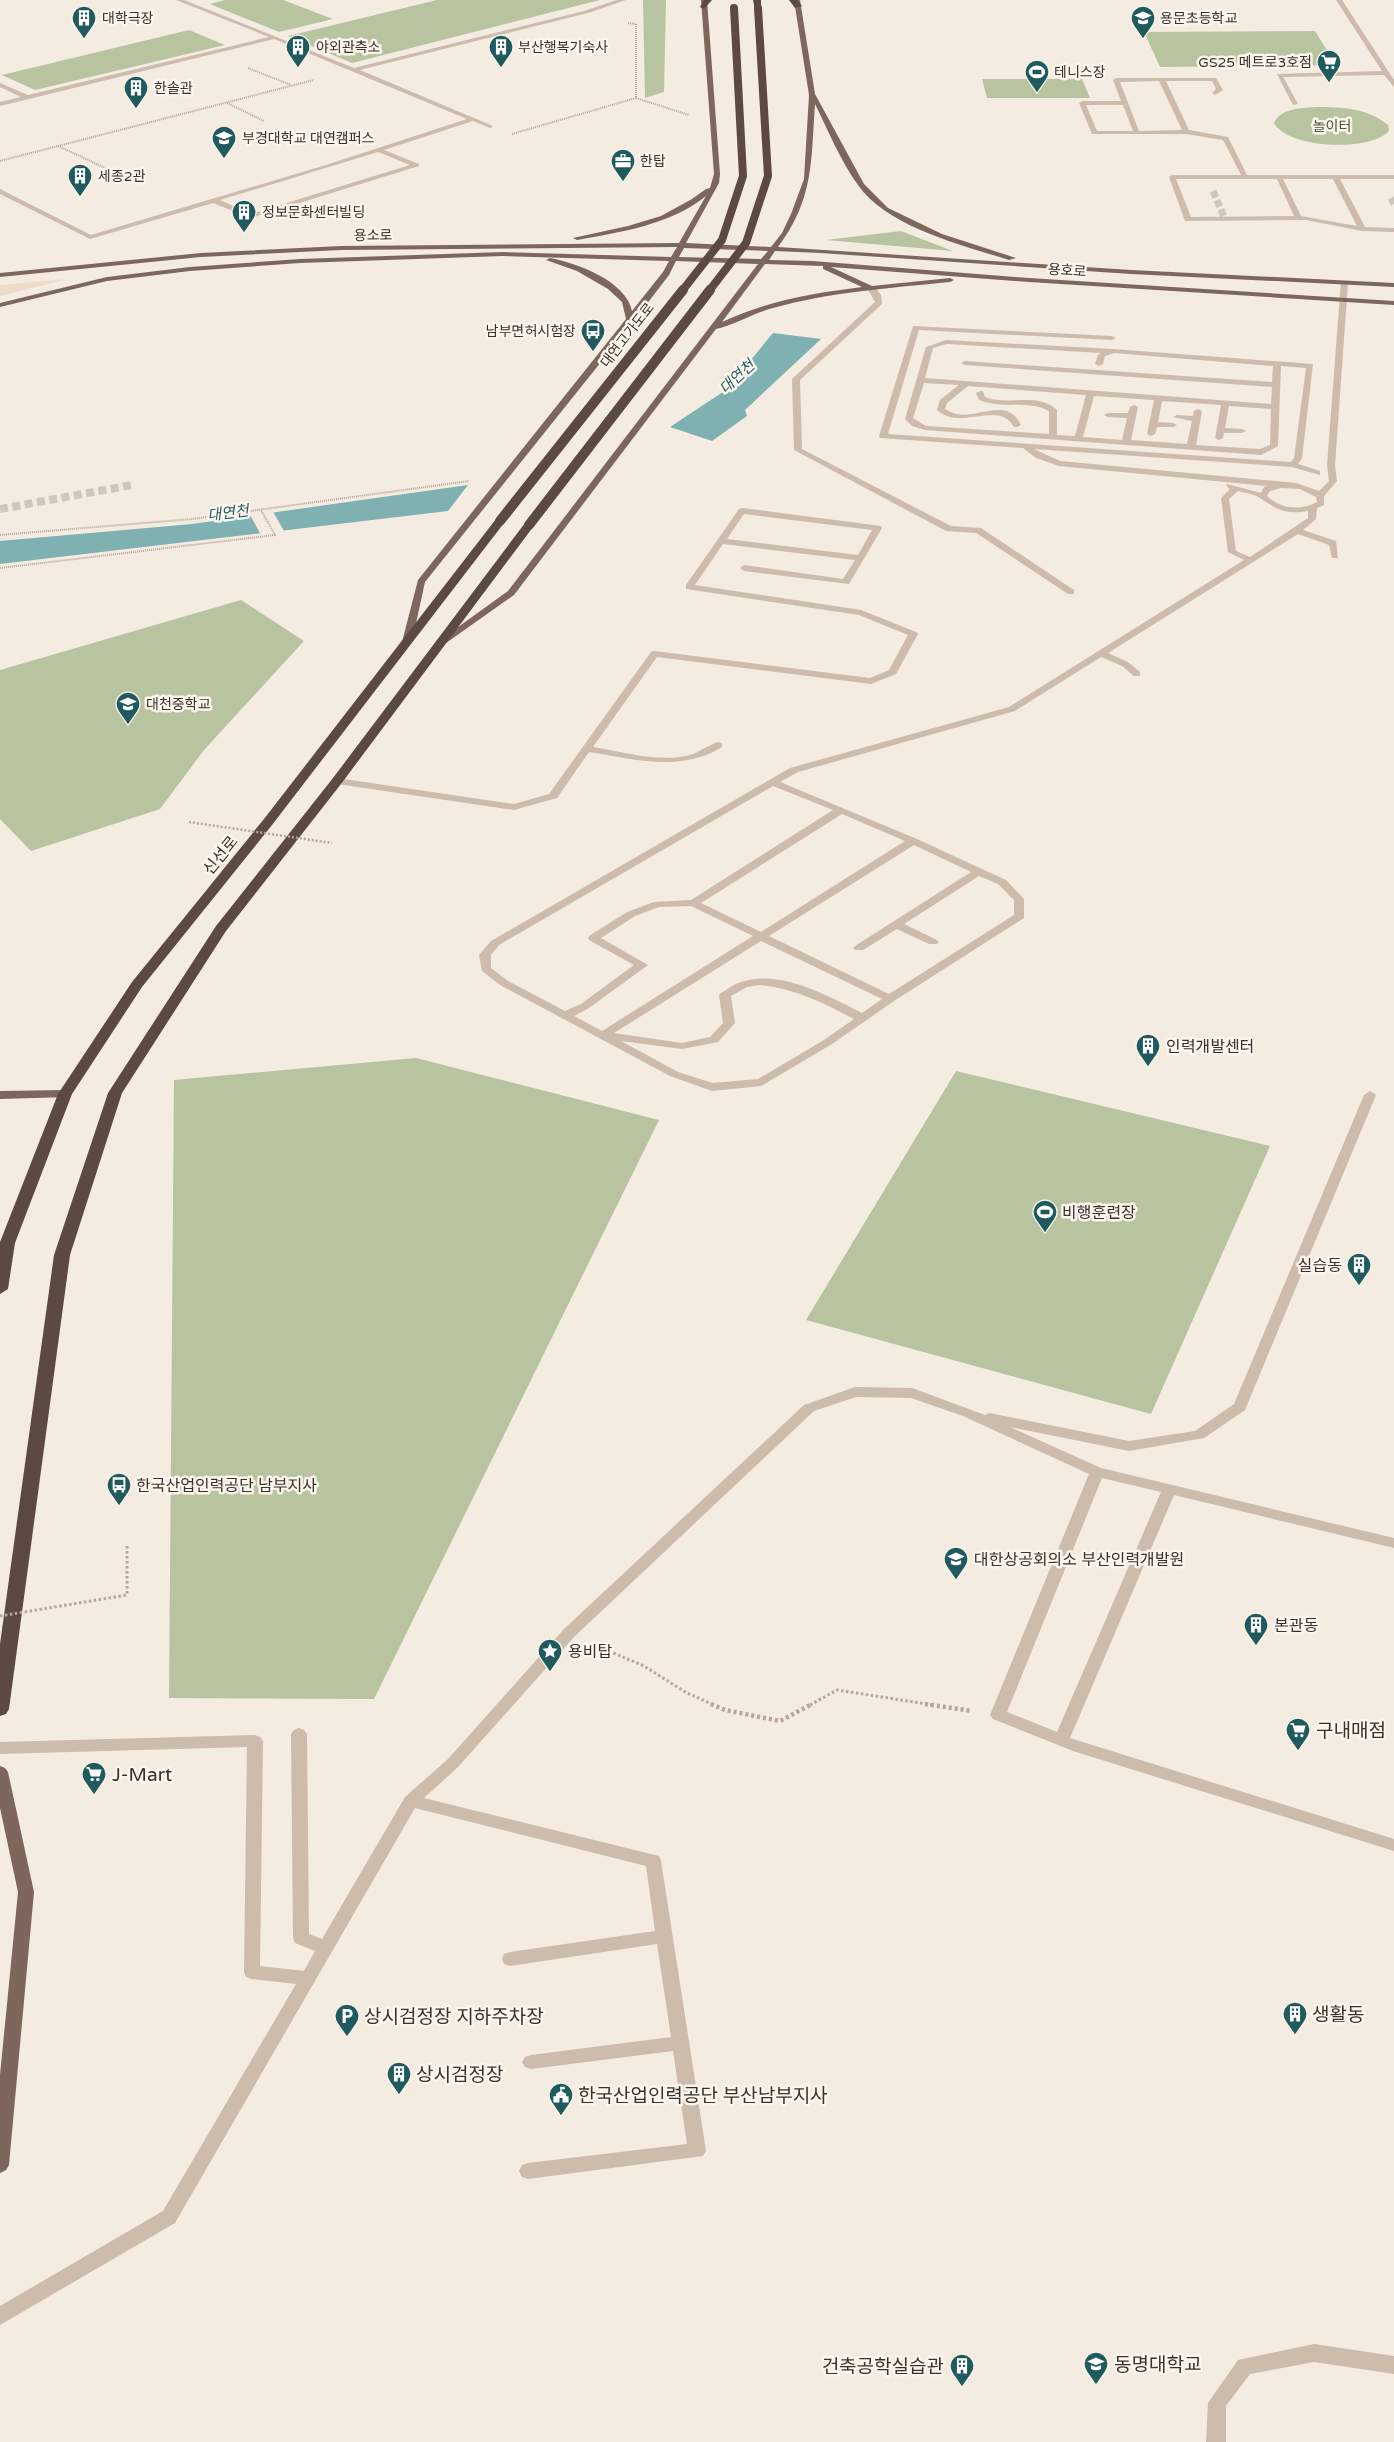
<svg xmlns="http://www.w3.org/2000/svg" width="1394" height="2442" font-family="'Varela Round','Noto Sans KR',sans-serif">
<rect width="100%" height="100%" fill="#f4ebe1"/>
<g fill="#b8c4a0">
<polygon points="225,0 283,0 333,19 279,32 210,4"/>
<polygon points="437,0 600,0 352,63 288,36"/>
<polygon points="643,0 666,0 664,92 645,98"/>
<polygon points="189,30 225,45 35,90 2,75"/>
<polygon points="1315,31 1336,65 1160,67 1144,32"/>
<polygon points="982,79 1082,79 1090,98 987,98"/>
<path d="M 1316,107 C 1341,107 1368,108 1388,125 L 1389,131 C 1370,152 1288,149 1274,123 C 1281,108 1302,108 1316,107 Z"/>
<polygon points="901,231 953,251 826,240"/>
<polygon points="241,600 304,641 204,750 160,809 31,851 0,819 0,670"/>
<polygon points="416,1058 659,1120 374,1699 169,1698 174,1080"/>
<polygon points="956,1071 1270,1146 1151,1414 806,1320"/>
</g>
<polygon fill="#ecdcc8" points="67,279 0,296 0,285"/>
<g fill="#7fb0b2">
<polygon points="773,333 821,339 745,410 747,416 712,441 670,427 726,390"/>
<polygon points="468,485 448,511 0,564 0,541 192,524"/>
</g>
<polygon fill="#f4ebe1" points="272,510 284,531 261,535 249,513"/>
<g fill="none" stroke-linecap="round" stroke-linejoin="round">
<g stroke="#cfc6bd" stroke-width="7" stroke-dasharray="7 3" stroke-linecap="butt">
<polyline points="1213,191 1225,219"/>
<polyline points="1391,198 1394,204"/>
</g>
<polyline stroke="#cfc6bd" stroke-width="8" stroke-dasharray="8 4.5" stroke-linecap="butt" points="0,509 132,485"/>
<g stroke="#b9a596" stroke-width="2" stroke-dasharray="1 1" stroke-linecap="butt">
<polyline points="248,68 291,85"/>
<polyline points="636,98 689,115"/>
<polyline points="227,103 264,121"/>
<polyline points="512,134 636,98 636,24 628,23"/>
<polyline points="58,146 127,178"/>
<polyline points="0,161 314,80"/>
<polyline points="0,535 192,519 469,481"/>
<polyline points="0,568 275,535 261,510"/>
</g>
<g stroke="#b9a596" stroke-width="3" stroke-dasharray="2.5 2.5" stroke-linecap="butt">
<polyline points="127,1546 127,1595"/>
<polyline points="595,1645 644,1666 687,1693 714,1705"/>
<polyline points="810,1705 837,1690 933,1705"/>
</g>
<g stroke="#b9a596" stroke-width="4.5" stroke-dasharray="3 3" stroke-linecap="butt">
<polyline points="711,1704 725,1710 780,1721 812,1704"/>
<polyline points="925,1704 972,1711"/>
</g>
<g fill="#cdbbac" fill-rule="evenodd">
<path d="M 176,0 L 184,0 L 354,68 L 584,11 L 617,0 L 626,0 L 588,13 L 360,70 L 493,126 L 490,128 L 473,121 L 384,150 L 419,164 L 419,166 L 251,218 L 213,203 L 90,239 L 0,194 L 0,189 L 2,190 L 91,235 L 326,165 L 467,119 L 274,39 L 0,106 L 0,102 L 21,97 L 0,87 L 0,83 L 28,95 L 269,37 ZM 378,152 L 410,165 L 251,214 L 220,200 Z"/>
<polygon points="1336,0 1342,0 1394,80 1394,87 1384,75 1283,77 1298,104 1293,105 1277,74 1382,71"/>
<path d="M 1216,78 L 1223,90 L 1215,95 L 1212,93 L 1216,89 L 1212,81 L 1166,81 L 1189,130 L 1228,137 L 1247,175 L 1394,175 L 1394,179 L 1340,179 L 1365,227 L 1394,228 L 1394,232 L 1362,231 L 1306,220 L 1185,221 L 1169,177 L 1172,175 L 1241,175 L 1223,140 L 1186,134 L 1092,134 L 1079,103 L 1082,101 L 1121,101 L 1113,80 L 1116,78 ZM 1159,81 L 1182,130 L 1139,131 L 1120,82 ZM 1086,105 L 1123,105 L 1133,131 L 1097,131 ZM 1176,179 L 1277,179 L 1294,216 L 1191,217 ZM 1283,179 L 1333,179 L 1357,226 L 1301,216 Z"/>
<path d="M 1341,281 L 1348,283 L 1335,465 L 1337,481 L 1324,496 L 1324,505 L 1317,508 L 1316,519 L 1303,530 L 1336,541 L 1338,558 L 1332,558 L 1329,545 L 1298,534 L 1108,653 L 1128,662 L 1140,672 L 1140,676 L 1134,676 L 1122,666 L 1101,657 L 1015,711 L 798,772 L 780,782 L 917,839 L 1006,880 L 1024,899 L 1024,918 L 894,1001 L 832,1044 L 761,1086 L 712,1091 L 670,1076 L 500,985 L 482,971 L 479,955 L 491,941 L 790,768 L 1009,707 L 1244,560 L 1228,552 L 1221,498 L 1230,489 L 1226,486 L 1227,484 L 1261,493 L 1264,487 L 1267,486 L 1059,466 L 1036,458 L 1023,448 L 880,438 L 879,436 L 913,326 L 1112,336 L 1116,338 L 1112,340 L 919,330 L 888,434 L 1291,462 L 1294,458 L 1306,368 L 1281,366 L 1278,446 L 1261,455 L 925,430 L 912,426 L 905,419 L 926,347 L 946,340 L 1113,349 L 1313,364 L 1302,458 L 1298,464 L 1320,471 L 1320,475 L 1292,467 L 1034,449 L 1060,461 L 1296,483 L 1319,491 L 1329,481 L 1327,465 ZM 947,344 L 1101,353 L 1098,355 L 1095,364 L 1099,366 L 1103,364 L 1105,356 L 1114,353 L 1273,366 L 1272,382 L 965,361 L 961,363 L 965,365 L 1272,387 L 1271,404 L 925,378 L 933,348 ZM 924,383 L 959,385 L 940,400 L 937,410 C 962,432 998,399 1014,427 L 1017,427 L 1021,425 C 1007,396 979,419 956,414 C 952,413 949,411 945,409 L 947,403 L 968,386 L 1086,395 L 1075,436 L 1057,435 L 1057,410 C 1038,392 1008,406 985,397 L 983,391 L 980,391 L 976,393 L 979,400 C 1006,410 1026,399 1049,411 L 1049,434 L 926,426 L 913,418 ZM 1094,396 L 1154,400 L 1147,434 L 1151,436 L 1155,434 L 1157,427 L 1173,427 L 1177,425 L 1173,423 L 1158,422 L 1162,401 L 1221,405 L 1215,438 L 1219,440 L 1223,438 L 1224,433 L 1242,433 L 1246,431 L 1242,429 L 1225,428 L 1229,406 L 1271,409 L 1270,445 L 1260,449 L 1196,445 L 1202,411 L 1198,409 L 1194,411 L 1193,416 L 1177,415 L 1173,417 L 1192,421 L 1187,444 L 1131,440 L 1138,407 L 1134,405 L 1130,407 L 1128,413 L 1108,413 L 1104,415 L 1108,417 L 1127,418 L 1122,440 L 1083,437 ZM 1281,488 L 1300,489 L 1316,497 L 1317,502 C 1300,511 1281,509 1267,496 L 1270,491 ZM 1238,491 C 1245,493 1255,494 1260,498 C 1278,510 1286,515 1308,511 L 1308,518 L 1250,557 L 1236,551 L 1229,499 ZM 773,786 L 833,810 L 691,900 L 654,902 L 627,912 L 589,936 L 588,938 L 589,940 L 634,965 L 581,1004 L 565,1011 L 508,981 L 491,968 L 491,955 L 499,945 ZM 842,814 L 905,841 L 761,932 L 701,903 ZM 914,845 L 971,872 L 855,946 L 853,948 L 855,950 L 863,950 L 897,929 L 929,944 L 937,944 L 939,942 L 937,940 L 904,924 L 979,876 L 998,884 L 1014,900 L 1014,915 L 889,994 L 769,936 ZM 691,906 L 753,936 L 602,1031 L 574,1016 L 589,1008 L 648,965 L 601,938 L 635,916 L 659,907 ZM 761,941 L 882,999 L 862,1013 C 828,996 781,969 741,982 C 734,984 728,989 721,993 L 719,995 L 723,1023 L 710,1037 L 682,1043 L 614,1033 ZM 760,985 C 794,988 824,1003 854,1019 L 824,1040 L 758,1079 L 713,1083 L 678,1072 L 621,1041 L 682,1049 L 718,1042 L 735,1023 L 731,996 L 747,987 Z"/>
<polygon points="868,286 874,286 881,295 882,304 800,380 802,449 951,526 981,528 1074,590 1074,594 1068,594 976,533 946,531 794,450 792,379 875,302 867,288"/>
<path d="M 742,508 L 881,526 L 882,528 L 849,584 L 744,571 L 740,568 L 744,565 L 843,579 L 855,560 L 723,544 L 695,585 L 861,610 L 916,632 L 918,634 L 896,674 L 871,684 L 657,657 L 593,747 C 624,752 659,763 690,755 C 700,752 708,745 718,742 L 722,743 L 722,747 C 680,773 634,759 589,752 L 557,798 L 514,810 L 337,784 L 332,781 L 337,778 L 514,804 L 549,794 L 651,652 L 654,651 L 870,678 L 889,670 L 908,635 L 859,615 L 686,589 L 686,585 L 739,509 ZM 744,514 L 872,530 L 858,555 L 727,539 Z"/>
<path d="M 1370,1091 L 1376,1095 L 1245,1410 L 1204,1438 L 1129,1451 L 1010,1427 L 1101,1468 L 1394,1538 L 1394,1548 L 1174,1495 L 1070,1738 L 1394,1839 L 1394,1851 L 1073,1751 L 993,1719 L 990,1715 L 1089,1474 L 963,1416 L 911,1398 L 856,1397 L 814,1411 L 574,1637 L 458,1767 L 424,1798 L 659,1856 L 661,1861 L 706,2151 L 703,2156 L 528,2179 L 522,2177 L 519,2171 L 522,2165 L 528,2163 L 687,2144 L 673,2051 L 531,2069 L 525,2067 L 522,2062 L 525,2057 L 531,2055 L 671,2037 L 657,1944 L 510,1966 L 504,1964 L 502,1959 L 504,1954 L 510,1952 L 655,1931 L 646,1866 L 415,1808 L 175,2223 L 0,2325 L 0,2306 L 163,2211 L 296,1984 L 252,1979 L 246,1977 L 244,1972 L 247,1747 L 0,1754 L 0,1742 L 255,1735 L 260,1737 L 263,1741 L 260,1966 L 304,1971 L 315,1951 L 295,1943 L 293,1938 L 291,1734 L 294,1730 L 299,1728 L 304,1730 L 307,1734 L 309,1934 L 322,1939 L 405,1797 L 448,1759 L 564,1629 L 804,1405 L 855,1387 L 912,1388 L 985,1415 L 990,1413 L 1129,1441 L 1195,1431 L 1234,1404 L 1364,1095 ZM 1102,1478 L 1161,1492 L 1057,1732 L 1007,1712 Z"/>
<polygon points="1314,2344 1394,2356 1394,2374 1314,2362 1250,2374 1226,2406 1226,2442 1206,2442 1208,2403 1238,2360"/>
</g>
<g fill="#7d675c" fill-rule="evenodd">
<path d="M 701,0 L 707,0 L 720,174 L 719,183 L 686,243 L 771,247 L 782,233 L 791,214 L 804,179 L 809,95 L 794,0 L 800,0 L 815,94 L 864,184 L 888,208 L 942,234 L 1016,258 L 1009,260 C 962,245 887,227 858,185 C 841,162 828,130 815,104 C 811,161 814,199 778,247 L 1131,270 L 1394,283 L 1394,287 L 1131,274 L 820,253 L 775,251 L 769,260 L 813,261 L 1029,278 L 1394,301 L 1394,305 L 1029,282 L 831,267 L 872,286 L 950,278 L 954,280 L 950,282 C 891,288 830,292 773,308 C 753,313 735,325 716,329 L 514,595 L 439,648 L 434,645 L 436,643 L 508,591 L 758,264 L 676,261 L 669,275 L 633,322 L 425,582 L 412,642 L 407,645 L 402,642 L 418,580 L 626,319 L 622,302 L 608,289 L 577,271 L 546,260 L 550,258 C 577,263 626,281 632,311 L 663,272 L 669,261 L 503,256 L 300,263 L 190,271 L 107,281 L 0,307 L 0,303 L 107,277 L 190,267 L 300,259 L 503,252 L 671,257 L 677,247 L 341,250 L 201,257 L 0,277 L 0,273 L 201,253 L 341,246 L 679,243 L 706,196 C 670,225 621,232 577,240 L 573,238 L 628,226 L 661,216 L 692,199 L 706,189 L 710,188 L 714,174 ZM 684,248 L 768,251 L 761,259 L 679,257 ZM 765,264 L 823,266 L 823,269 L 862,287 C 814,293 766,301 722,322 Z"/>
<polygon points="65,1090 71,1094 69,1097 0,1099 0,1091"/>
<polygon points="0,1766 5,1768 8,1772 34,1892 9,2165 6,2170 0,2173 0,2075 18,1892 0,1808"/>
</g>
<g fill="#5c4a42" fill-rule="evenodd">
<polygon points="704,0 712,0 704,9 700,7"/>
<polygon points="753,0 761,0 761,10 755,10"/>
<polygon points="789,0 797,0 802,6 795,8"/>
<polygon points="500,518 505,521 504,523 272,825 142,987 72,1094 15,1243 8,1289 0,1294 0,1242 58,1094 132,982 264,819 496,519"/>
<polygon points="529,522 534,525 533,527 341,784 226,931 122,1093 70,1255 9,1709 6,1714 0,1716 0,1644 54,1255 108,1093 216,926 333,778 525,523"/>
</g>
<polyline stroke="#b9a596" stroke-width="2.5" stroke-dasharray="2 2" stroke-linecap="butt" points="189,822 332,843"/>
<polyline stroke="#b9a596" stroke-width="3" stroke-dasharray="2.5 2.5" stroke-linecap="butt" points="0,1616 127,1595"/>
<g stroke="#5c4a42" stroke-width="8">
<polyline points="682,291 722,240 743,176 734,8"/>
<polyline points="709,291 746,243 768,176 758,8"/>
</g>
<g stroke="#5c4a42" stroke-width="10">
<polyline points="500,521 683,290"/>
<polyline points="529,525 710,290"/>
</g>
</g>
<defs>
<symbol id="building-pin" viewBox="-11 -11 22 30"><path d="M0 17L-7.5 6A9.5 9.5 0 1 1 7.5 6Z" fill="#1f5a5e" stroke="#fbf5ee"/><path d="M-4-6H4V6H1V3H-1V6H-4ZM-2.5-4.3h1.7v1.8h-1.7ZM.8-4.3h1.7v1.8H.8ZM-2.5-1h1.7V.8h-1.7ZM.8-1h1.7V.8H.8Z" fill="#fff"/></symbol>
<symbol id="school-pin" viewBox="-11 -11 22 30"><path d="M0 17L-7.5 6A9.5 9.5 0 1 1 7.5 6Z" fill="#1f5a5e" stroke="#fbf5ee"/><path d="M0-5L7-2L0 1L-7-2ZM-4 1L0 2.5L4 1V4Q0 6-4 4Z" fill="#fff"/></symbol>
<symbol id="supermarket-pin" viewBox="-11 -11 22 30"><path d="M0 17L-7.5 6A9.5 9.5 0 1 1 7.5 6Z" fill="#1f5a5e" stroke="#fbf5ee"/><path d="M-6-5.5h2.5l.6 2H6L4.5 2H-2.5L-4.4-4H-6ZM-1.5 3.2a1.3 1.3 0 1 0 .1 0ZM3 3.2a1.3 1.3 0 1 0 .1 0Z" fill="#fff"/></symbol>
<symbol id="stadium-pin" viewBox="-11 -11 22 30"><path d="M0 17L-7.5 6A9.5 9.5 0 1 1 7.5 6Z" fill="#1f5a5e" stroke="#fbf5ee"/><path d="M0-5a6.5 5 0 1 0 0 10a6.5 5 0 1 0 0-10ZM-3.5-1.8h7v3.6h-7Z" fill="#fff"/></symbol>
<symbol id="university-pin" viewBox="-11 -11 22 30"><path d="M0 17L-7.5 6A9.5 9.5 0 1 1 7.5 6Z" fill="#1f5a5e" stroke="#fbf5ee"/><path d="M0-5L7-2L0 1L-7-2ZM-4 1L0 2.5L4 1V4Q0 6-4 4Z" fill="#fff"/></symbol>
<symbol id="office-pin" viewBox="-11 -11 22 30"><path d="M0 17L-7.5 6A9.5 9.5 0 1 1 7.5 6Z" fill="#1f5a5e" stroke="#fbf5ee"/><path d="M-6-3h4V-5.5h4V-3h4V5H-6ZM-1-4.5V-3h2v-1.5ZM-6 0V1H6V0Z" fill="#fff"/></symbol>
<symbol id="bus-pin" viewBox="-11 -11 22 30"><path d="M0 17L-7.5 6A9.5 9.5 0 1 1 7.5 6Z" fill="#1f5a5e" stroke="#fbf5ee"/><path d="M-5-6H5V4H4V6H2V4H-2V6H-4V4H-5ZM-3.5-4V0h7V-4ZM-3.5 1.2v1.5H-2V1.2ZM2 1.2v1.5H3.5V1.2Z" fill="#fff"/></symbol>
<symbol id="sight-pin" viewBox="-11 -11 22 30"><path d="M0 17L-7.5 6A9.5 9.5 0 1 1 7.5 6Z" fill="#1f5a5e" stroke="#fbf5ee"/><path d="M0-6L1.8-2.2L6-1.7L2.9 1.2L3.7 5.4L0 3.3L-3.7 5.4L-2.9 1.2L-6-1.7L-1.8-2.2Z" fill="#fff"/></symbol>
<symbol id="parking-pin" viewBox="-11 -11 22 30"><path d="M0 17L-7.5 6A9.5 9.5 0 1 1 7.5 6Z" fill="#1f5a5e" stroke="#fbf5ee"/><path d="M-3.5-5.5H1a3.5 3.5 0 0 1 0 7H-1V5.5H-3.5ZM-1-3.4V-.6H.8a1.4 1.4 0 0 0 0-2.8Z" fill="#fff"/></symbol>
<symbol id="civic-pin" viewBox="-11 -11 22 30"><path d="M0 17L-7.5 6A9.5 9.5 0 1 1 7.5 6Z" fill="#1f5a5e" stroke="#fbf5ee"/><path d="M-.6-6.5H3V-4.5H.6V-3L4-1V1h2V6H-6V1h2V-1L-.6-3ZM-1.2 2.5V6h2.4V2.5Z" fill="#fff"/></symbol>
</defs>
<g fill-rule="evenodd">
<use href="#building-pin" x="70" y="4" width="28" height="38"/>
<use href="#school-pin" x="1129" y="4" width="28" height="38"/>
<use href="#building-pin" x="284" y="33" width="28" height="38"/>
<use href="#building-pin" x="487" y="33" width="28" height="38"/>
<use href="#supermarket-pin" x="1315" y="48" width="28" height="38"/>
<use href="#stadium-pin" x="1023" y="58" width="28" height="38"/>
<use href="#building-pin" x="122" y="74" width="28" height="38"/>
<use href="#university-pin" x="210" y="124" width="28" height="38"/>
<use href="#office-pin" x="609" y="147" width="28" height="38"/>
<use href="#building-pin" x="66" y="162" width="28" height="38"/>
<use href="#building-pin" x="230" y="198" width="28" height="38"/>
<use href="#bus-pin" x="579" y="317" width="28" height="38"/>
<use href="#school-pin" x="114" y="690" width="28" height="38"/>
<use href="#building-pin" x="1134" y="1032" width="28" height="38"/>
<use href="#stadium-pin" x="1031" y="1198" width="28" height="38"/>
<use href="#building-pin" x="1345" y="1251" width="28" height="38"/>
<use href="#bus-pin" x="105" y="1471" width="28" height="38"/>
<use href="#university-pin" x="942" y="1545" width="28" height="38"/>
<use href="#building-pin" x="1242" y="1611" width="28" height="38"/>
<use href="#sight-pin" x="536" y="1637" width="28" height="38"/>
<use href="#supermarket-pin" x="1284" y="1716" width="28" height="38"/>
<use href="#supermarket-pin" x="80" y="1760" width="28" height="38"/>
<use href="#building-pin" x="1281" y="2000" width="28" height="38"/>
<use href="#parking-pin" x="333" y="2002" width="28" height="38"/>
<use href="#building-pin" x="385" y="2060" width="28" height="38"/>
<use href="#civic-pin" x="547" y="2081" width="28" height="38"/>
<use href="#university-pin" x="1082" y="2350" width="28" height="38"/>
<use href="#building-pin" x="948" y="2352" width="28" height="38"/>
</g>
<g text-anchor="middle" stroke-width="5" stroke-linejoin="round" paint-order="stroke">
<g font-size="14" fill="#3b302b" stroke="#fbf5ee" text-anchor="start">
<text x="102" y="23">대학극장</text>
<text x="1160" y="23">용문초등학교</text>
<text x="316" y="52">야외관측소</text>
<text x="518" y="52">부산행복기숙사</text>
<text x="1312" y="67" text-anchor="end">GS25 메트로3호점</text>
<text x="1054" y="77">테니스장</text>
<text x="154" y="93">한솔관</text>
<text x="242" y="143">부경대학교 대연캠퍼스</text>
<text x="640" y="166">한탑</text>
<text x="98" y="181">세종2관</text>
<text x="262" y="217">정보문화센터빌딩</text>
<text x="576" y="336" text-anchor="end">남부면허시험장</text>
<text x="146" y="709">대천중학교</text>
</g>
<g font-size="14" fill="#4a5a2e" stroke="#fbf5ee">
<text x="1332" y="131">놀이터</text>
</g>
<g font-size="14" fill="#3b302b" stroke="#fbf5ee">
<text transform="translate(373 235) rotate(-1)" y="5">용소로</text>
<text transform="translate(1067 270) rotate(4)" y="5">용호로</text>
<text transform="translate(627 335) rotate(-52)" y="5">대연고가도로</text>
</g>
<g font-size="15" font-style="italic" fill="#1f5a5e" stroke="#fbf5ee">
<text transform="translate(737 377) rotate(-43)" y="5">대연천</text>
<text transform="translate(228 513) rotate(-7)" y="5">대연천</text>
</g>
<g font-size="16" fill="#3b302b" stroke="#fbf5ee">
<text transform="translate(220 855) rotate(-51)" y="6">신선로</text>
</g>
<g font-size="16" fill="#3b302b" stroke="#fbf5ee" text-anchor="start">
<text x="1166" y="1052">인력개발센터</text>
<text x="1062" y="1218">비행훈련장</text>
<text x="1342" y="1271" text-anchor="end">실습동</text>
<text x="136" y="1491">한국산업인력공단 남부지사</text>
<text x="974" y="1565">대한상공회의소 부산인력개발원</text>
<text x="1274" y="1631">본관동</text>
<text x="568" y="1657">용비탑</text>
</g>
<g font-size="19" fill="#3b302b" stroke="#fbf5ee" text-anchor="start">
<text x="1316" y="1737">구내매점</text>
<text x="112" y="1781">J-Mart</text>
<text x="1312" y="2021">생활동</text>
<text x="364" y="2023">상시검정장 지하주차장</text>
<text x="416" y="2081">상시검정장</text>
<text x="578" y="2102">한국산업인력공단 부산남부지사</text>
<text x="1114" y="2371">동명대학교</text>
<text x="944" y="2373" text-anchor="end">건축공학실습관</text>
</g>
</g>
</svg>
